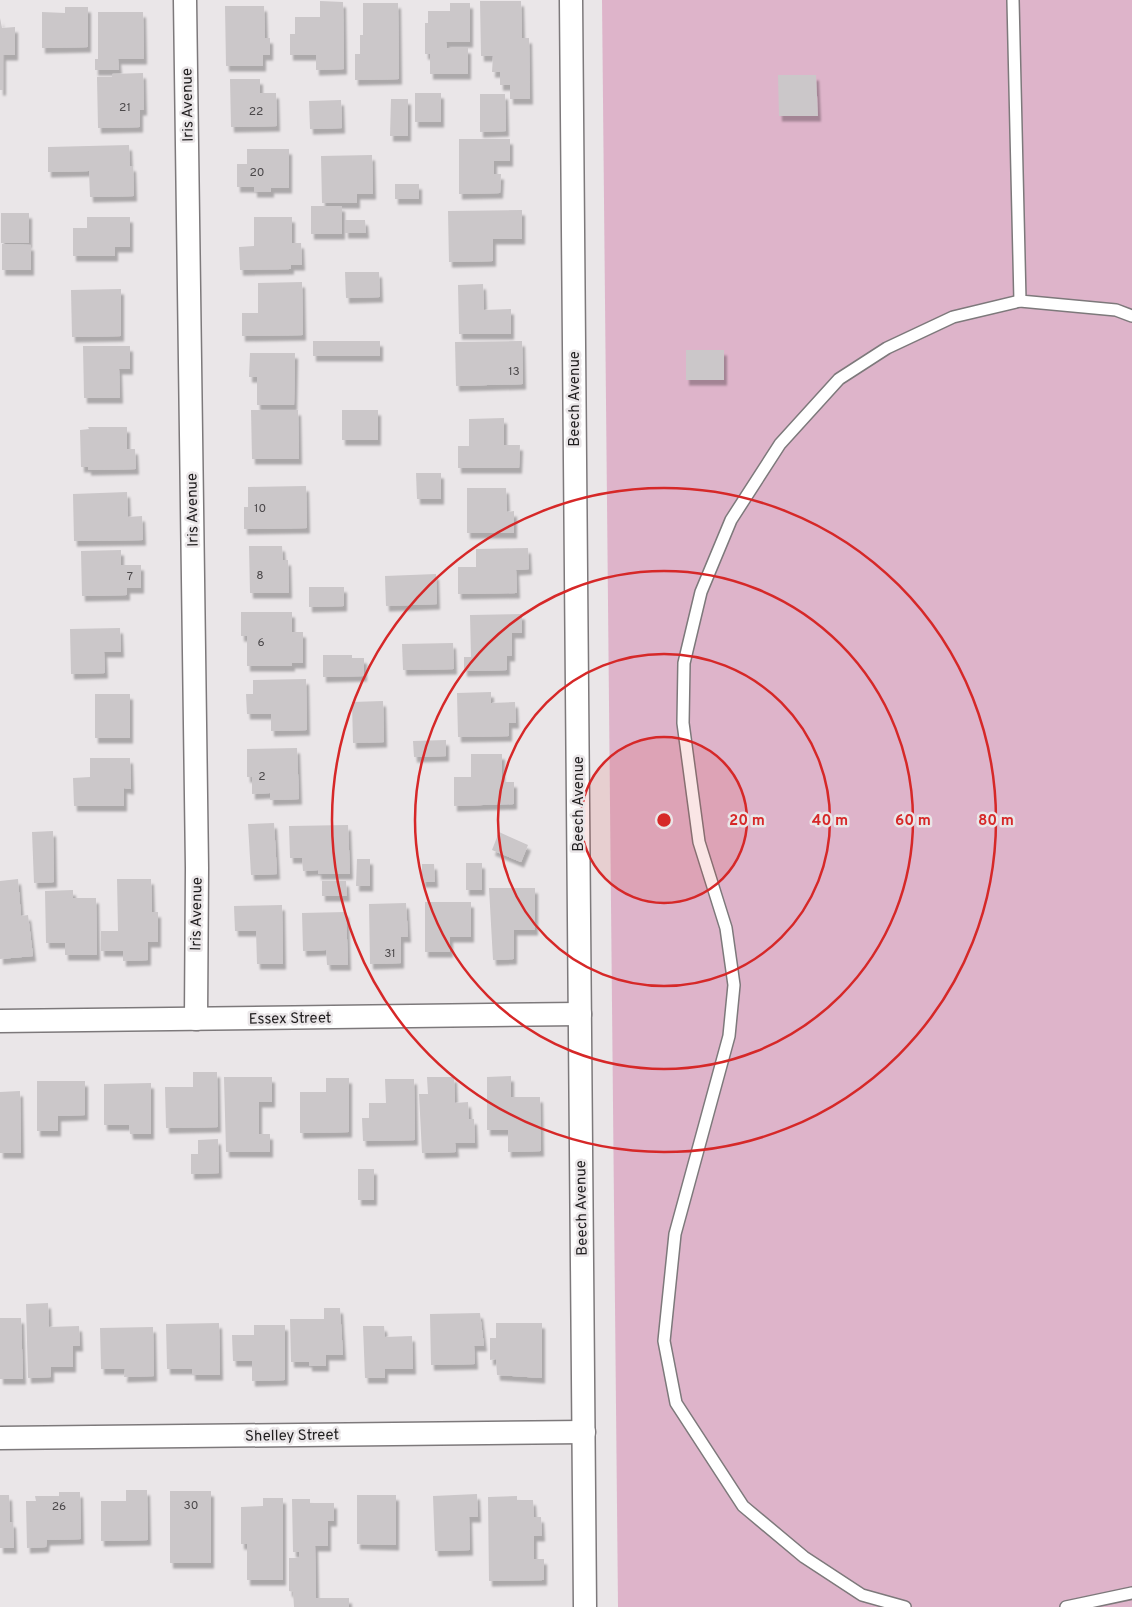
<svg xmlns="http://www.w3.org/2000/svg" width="1132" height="1607" font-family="Overpass,sans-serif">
<defs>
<filter id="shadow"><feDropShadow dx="3" dy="5.5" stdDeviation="1" flood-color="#0004"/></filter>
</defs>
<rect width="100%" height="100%" fill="#eae6e8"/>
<polygon fill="#deb4ca" points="602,0 1132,0 1132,1607 618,1607"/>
<g fill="#cbc7c9" filter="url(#shadow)">
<polygon points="320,1 343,2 344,69 316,70 316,55 290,55 290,34 295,34 295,17 320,17"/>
<polygon points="480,1 521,1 522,38 529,38 530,99 510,99 510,85 500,85 500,72 492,72 493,56 481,56"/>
<polygon points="363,3 398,3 399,79 355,80 355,54 360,54 360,35 363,35"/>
<polygon points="450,3 470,3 470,42 446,42 447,48 468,48 468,74 430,74 430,54 425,54 425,23 428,23 428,11 450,11"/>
<polygon points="225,6 264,6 265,38 270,38 270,55 263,55 263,66 226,66"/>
<polygon points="65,7 88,7 88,47 42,48 42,12 65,13"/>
<polygon points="98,12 143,12 144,59 118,59 119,70 95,70 95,59 98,59"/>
<polygon points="0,18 2,28 15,27 15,55 3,55 3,90 0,90"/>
<polygon points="143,73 144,110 140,110 140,127 98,128 97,77 112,77 112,74"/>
<polygon points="778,75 816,75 818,116 779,116"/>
<polygon points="230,79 260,79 260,93 276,93 277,126 231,127"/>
<rect x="415" y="93" width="26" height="29"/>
<polygon points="480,94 505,94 506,131 480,132"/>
<polygon points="391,99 408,99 408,136 390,136"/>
<polygon points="341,100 342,128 310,129 309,101"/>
<polygon points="459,139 510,139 510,161 494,161 494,174 501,174 500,193 459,194"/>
<polygon points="129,145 130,166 133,166 134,196 90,197 89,171 48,172 48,147"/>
<polygon points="247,149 289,149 289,188 271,188 271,192 254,192 254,187 237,187 237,164 247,164"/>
<polygon points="372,155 373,194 357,194 357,203 322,203 321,156"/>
<rect x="395" y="184" width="24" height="15"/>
<rect x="311" y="206" width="31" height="28"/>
<polygon points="522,210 522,239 493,239 493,261 449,262 448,211"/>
<rect x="1" y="213" width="28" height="30"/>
<polygon points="87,217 130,217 130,247 115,247 115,256 73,256 73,228 87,228"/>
<polygon points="254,217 292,217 292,243 301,243 302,265 291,265 291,269 240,270 239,247 254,246"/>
<polygon points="345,220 365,220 366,233 345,233"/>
<polygon points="2,244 31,245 31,270 2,270"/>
<polygon points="345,272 379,272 380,297 346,298"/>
<polygon points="302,282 303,335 242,336 242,313 258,313 258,283"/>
<polygon points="483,284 484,310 511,309 511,334 459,334 458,285"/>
<polygon points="121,289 121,336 72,337 71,290"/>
<rect x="313" y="341" width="67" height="15"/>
<polygon points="522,341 523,384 456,386 455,342"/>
<polygon points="83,346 130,346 130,369 119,369 120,398 84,398"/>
<rect x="686" y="350" width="38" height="30"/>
<polygon points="250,353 295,353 294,405 257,405 257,377 249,377"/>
<polygon points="251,410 298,410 299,459 252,459"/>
<rect x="342" y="410" width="36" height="30"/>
<polygon points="504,418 504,445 520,445 519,468 458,468 458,446 469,446 469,419"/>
<polygon points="88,427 127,427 127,449 135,449 136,469 88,470 88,467 81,467 80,430 89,429"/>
<polygon points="416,473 441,473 441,499 417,499"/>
<polygon points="306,486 307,528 244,529 244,507 248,507 248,487"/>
<polygon points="467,488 506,488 507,512 514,511 514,533 467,533"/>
<polygon points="127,492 128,517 142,516 143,540 74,541 73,494"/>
<polygon points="249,546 282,546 283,560 288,560 289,593 250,593"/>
<polygon points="528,548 529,569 516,570 517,593 458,594 458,567 476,567 476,549"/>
<polygon points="121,550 121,565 141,565 141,588 127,588 127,595 82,596 81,551"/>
<polygon points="436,574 437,604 386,606 385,576"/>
<polygon points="309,587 344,587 344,606 309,607"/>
<polygon points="241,612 292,612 292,632 303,632 303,663 292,663 292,666 247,666 247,636 241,636"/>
<polygon points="522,614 522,633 512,633 512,656 507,656 507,670 464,671 464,657 471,657 470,615"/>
<polygon points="120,628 121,652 104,652 105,673 71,674 70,629"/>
<polygon points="453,643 454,669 403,670 402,644"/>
<polygon points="323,655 352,655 352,658 364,658 364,676 323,677"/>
<polygon points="306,679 307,730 271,731 271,714 247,714 246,694 253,694 253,680"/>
<polygon points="491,692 491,703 515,702 516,723 509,723 509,736 458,737 457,693"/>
<rect x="95" y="694" width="35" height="44"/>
<polygon points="383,701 384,742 353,743 352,702"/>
<polygon points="446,740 446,756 414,757 413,741"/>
<polygon points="297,748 299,799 270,800 270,793 252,794 252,777 247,777 247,749"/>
<polygon points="471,754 502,754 502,782 514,782 514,804 454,806 454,777 471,777"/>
<polygon points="90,758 130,758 131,789 124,788 124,806 74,806 73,778 90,777"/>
<polygon points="274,823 277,874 251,875 248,824"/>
<polygon points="348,825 350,874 318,874 318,870 303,871 302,858 290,858 289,826"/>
<polygon points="53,831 54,882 34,883 32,832"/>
<polygon points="499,832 528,845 521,862 492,850"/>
<polygon points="357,859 370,859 370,886 356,886"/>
<rect x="466" y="863" width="16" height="27"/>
<polygon points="422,864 434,864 435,882 422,882"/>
<polygon points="18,879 21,916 28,915 33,956 0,959 0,881"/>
<polygon points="117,879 151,879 152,912 158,912 158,942 148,942 148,960 123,961 123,951 101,951 101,931 118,931"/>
<polygon points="322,881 346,881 347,896 322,896"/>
<polygon points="489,888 535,888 535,930 514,930 514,959 493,960"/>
<polygon points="73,890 73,898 96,898 97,955 65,955 65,943 46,943 45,891"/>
<polygon points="425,902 471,902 471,937 450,937 450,952 425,952"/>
<polygon points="406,903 408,937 401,937 401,963 370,964 369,904"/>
<polygon points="282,905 283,964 257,964 256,931 235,931 234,906"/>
<polygon points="346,912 348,965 327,965 326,950 303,951 302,913"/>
<polygon points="193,1072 217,1072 218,1127 166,1128 165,1087 193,1087"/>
<polygon points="511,1076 511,1097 540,1097 541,1151 508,1152 508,1130 487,1130 487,1077"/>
<polygon points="224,1077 272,1077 272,1102 259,1102 259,1134 270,1134 270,1152 226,1152"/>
<polygon points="427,1077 454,1077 455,1103 468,1102 469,1119 474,1119 475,1143 455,1143 456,1152 422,1153 419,1094 428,1094"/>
<polygon points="326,1078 349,1078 349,1132 300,1133 300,1092 326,1092"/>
<polygon points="385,1079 414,1079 415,1140 363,1141 362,1118 369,1118 369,1103 386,1103"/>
<polygon points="37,1081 85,1081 85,1115 58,1116 58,1131 37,1131"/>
<polygon points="151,1083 151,1134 130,1134 129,1125 104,1125 104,1084"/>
<polygon points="20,1091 21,1153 0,1153 0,1092"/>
<polygon points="218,1139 219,1173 191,1174 191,1154 198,1154 198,1140"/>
<rect x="358" y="1169" width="16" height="31"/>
<polygon points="48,1303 49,1327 79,1326 80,1346 73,1346 73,1367 51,1367 51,1377 28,1378 26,1304"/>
<polygon points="324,1308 340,1308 343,1355 326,1355 326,1366 309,1366 309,1362 291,1362 290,1319 324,1319"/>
<polygon points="480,1313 484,1346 474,1346 475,1364 431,1365 430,1314"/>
<polygon points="0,1318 21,1318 23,1379 0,1379"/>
<polygon points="219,1323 220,1375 192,1375 192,1369 167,1369 166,1324"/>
<polygon points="496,1323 542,1323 542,1378 497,1375 496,1359 490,1360 490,1338 496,1338"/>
<polygon points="254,1325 285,1325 285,1380 252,1381 252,1361 233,1361 232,1335 254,1335"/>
<polygon points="363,1326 384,1326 385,1337 412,1336 413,1369 385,1369 385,1378 365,1378"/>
<polygon points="153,1327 154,1376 124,1377 125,1369 101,1369 100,1328"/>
<polygon points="126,1490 147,1490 148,1540 101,1541 101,1501 126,1501"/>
<rect x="170" y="1491" width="41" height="72"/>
<polygon points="59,1492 80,1492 81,1539 47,1540 46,1547 27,1548 26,1501 36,1501 35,1496 59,1496"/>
<polygon points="477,1494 478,1517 469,1517 470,1550 435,1551 433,1496"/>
<polygon points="0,1495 9,1495 10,1522 13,1522 14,1548 0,1548"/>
<polygon points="357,1495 396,1495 396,1545 357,1544"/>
<polygon points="517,1496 517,1500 533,1500 534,1517 541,1517 542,1536 534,1536 534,1559 544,1559 544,1580 489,1581 488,1497"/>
<polygon points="263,1498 283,1498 283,1580 247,1580 247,1544 241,1544 241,1507 263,1506"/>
<polygon points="292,1499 310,1499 310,1503 334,1503 334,1521 328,1521 328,1546 315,1546 316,1598 349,1598 349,1607 294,1607 293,1592 289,1591 289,1558 299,1558 299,1552 293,1552"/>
</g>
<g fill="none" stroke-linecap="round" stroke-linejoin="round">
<defs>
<g id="service">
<polyline points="1013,0 1020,301 1116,310 1132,316"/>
<polyline points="905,1607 862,1595 804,1557 743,1506 676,1403 664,1341 675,1234 729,1036 734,985 726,928 699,842 683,723 684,663 701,592 731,520 780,444 839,379 887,348 953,317 1020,301"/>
<polyline points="1066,1607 1132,1593"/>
</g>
<g id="minor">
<polyline points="185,0 197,868 196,1019"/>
<polyline points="571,0 585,1607"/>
<polyline points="0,1021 580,1014"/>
<polyline points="0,1438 584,1432"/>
</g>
</defs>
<use href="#service" stroke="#7d797b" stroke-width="14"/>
<use href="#minor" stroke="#7d797b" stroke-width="25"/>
<use href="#service" stroke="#fff" stroke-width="11"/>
<use href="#minor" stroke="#fff" stroke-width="22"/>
</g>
<circle cx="664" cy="820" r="83" fill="#d62828" fill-opacity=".12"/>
<g fill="none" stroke="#d62828" stroke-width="2.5">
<circle cx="664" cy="820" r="83"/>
<circle cx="664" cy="820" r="166"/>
<circle cx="664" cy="820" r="249"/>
<circle cx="664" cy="820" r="332"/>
</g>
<g text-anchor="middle" stroke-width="5" stroke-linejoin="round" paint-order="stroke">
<g font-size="12" fill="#4b484a">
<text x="125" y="111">21</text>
<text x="256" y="115">22</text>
<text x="257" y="176">20</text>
<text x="514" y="375">13</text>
<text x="260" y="512">10</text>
<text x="260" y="579">8</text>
<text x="130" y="580">7</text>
<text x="261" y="646">6</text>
<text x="262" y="780">2</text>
<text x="390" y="957">31</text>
<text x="191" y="1509">30</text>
<text x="59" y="1510">26</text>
</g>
<g font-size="15" fill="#201e1f" stroke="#eae6e8">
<text transform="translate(187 105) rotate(-91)" y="5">Iris Avenue</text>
<text transform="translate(574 399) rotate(-90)" y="5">Beech Avenue</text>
<text transform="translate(192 510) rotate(-91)" y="5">Iris Avenue</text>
<text transform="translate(578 804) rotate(-90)" y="5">Beech Avenue</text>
<text transform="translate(196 914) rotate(-89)" y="5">Iris Avenue</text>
<text transform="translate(290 1018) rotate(-1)" y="5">Essex Street</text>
<text transform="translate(581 1208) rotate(-91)" y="5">Beech Avenue</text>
<text transform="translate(292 1435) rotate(-1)" y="5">Shelley Street</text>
</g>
</g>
<circle cx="664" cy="820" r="8" fill="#d62828" stroke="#eae6e8" stroke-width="2.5"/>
<g font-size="15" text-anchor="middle" font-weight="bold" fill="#d62828" stroke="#eae6e8" stroke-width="5" stroke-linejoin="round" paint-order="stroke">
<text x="747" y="825">20 m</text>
<text x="830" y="825">40 m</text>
<text x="913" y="825">60 m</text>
<text x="996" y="825">80 m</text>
</g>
</svg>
